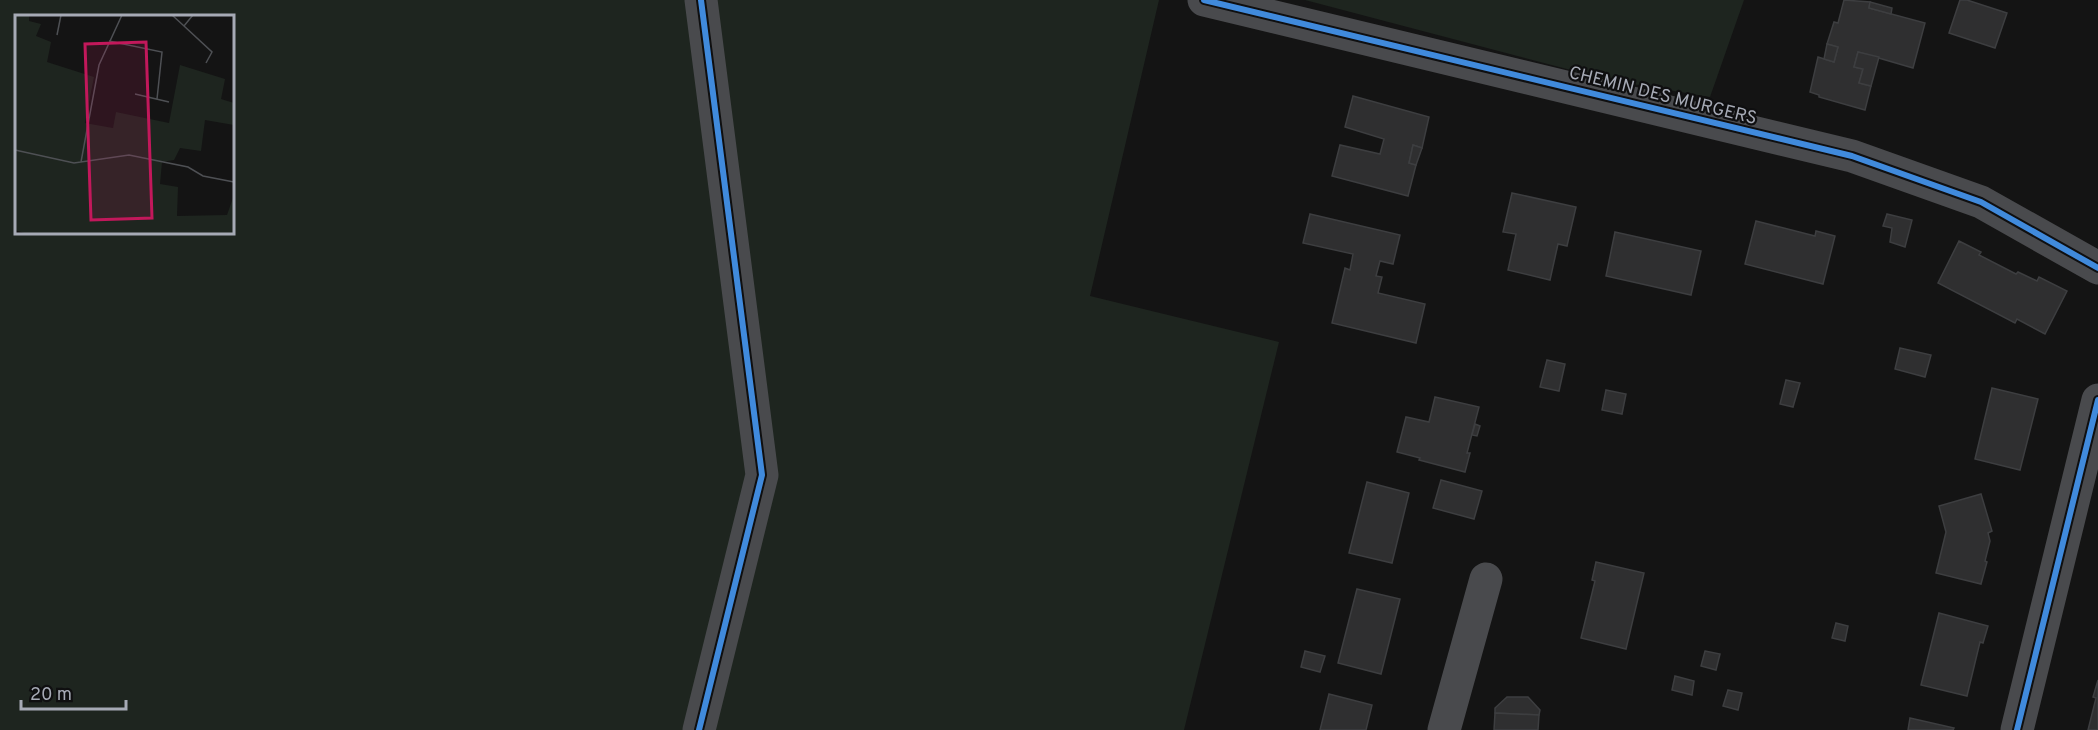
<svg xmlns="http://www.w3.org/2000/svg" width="2098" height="730" font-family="Overpass,sans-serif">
<rect width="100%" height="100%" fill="#141414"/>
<g fill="#1e251f" fill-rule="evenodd">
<path d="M 0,0 L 1159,0 L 1090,296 L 1279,342 L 1184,730 L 0,730 ZM 16,16 L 232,16 L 232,232 L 16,232 Z"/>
<polygon points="1305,0 1744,0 1710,97 1609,80"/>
</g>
<g fill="#2f2f30" stroke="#3d3e40" stroke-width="1.5">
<polygon points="1844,0 1870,2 1869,8 1925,23 1913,68 1858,52 1854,67 1863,69 1859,83 1871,86 1865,110 1819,97 1819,95 1810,92 1818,57 1834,62 1838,47 1827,44 1834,22 1838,23"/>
<polygon points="1960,0 1967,0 2007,13 1995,48 1949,33"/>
<polygon points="1870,2 1892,8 1891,14 1869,8"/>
<polygon points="1827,44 1838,47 1834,62 1824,59"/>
<polygon points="1858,52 1879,57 1871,86 1859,83 1863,69 1854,67"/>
<polygon points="1353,96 1429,117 1422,148 1413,145 1409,163 1416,165 1408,196 1332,176 1340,145 1380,154 1384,139 1345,127"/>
<polygon points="1413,145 1422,148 1416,165 1409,163"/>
<polygon points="1512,193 1576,207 1567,246 1558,244 1550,280 1508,270 1516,234 1503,232"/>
<polygon points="1310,214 1400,235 1393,264 1380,261 1376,276 1382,277 1378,293 1425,304 1416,343 1332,323 1345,268 1350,270 1353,254 1303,243"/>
<polygon points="1887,214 1912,220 1905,247 1890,242 1892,228 1883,226"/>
<polygon points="1756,221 1815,236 1816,231 1835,236 1823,284 1745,264"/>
<polygon points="1615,232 1701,251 1691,295 1606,276"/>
<polygon points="1959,241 1981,252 1979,255 2016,274 2018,272 2037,281 2039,277 2067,291 2045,334 2017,319 2015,323 1938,283"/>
<polygon points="1900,348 1931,355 1925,377 1895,369"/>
<polygon points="1547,360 1565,364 1559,391 1540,387"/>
<polygon points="1786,380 1800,383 1793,407 1780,404"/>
<polygon points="1992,388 2038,399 2020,470 1975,459"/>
<polygon points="1606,390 1626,394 1622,414 1602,410"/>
<polygon points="1435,397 1479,407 1467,453 1470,453 1465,472 1419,460 1420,458 1397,452 1406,417 1429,422"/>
<polygon points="1475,424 1480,426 1477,436 1472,435"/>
<polygon points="1441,480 1482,491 1474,519 1433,508"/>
<polygon points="1367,482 1409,493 1392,563 1349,553"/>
<polygon points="1981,494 1992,531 1988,533 1990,541 1985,561 1987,562 1981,584 1936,573 1946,532 1939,506"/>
<polygon points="1596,562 1644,573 1626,649 1581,638 1595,581 1592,580"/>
<polygon points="1357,589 1400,599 1381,674 1338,663"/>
<polygon points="1939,613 1988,626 1983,643 1980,642 1967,696 1921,685"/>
<polygon points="1836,623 1848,626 1845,641 1832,638"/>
<polygon points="1305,651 1325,656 1320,672 1301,667"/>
<polygon points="1705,651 1720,654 1716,670 1701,666"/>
<polygon points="1675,676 1694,681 1692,695 1672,690"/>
<polygon points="2098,680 2098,730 2088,730 2096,698 2093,697"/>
<polygon points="1728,690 1742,693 1738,710 1723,706"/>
<polygon points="1329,694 1372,705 1366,730 1320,730"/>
<polygon points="1507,697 1528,697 1540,710 1539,715 1495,713 1495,708"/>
<polygon points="1495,713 1539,715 1538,730 1494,730"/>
<polygon points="1910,718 1954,728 1953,730 1908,730"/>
</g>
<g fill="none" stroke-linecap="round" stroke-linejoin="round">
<g stroke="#494a4d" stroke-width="33">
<polyline points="1204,0 1852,156 1981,202 2098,268"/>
<polyline points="699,730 762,475 701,0"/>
<polyline points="1444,730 1486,579"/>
<polyline points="2017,730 2098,400"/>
</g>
<defs>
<g id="cycleway">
<polyline points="1204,0 1852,156 1981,202 2098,268"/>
<polyline points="699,730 762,475 701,0"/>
<polyline points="2017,730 2098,400"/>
</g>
</defs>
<use href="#cycleway" stroke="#0f0f10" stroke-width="10"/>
<use href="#cycleway" stroke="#408adc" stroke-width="6"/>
</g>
<g text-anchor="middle" stroke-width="4.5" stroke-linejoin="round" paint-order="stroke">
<g font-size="18" fill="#a6aab5" stroke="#0f0f10">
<text transform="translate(1663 95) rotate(14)" y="6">CHEMIN DES MURGERS</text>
</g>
</g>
<g transform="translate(15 15)">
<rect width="219" height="219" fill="#141414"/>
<path d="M 0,0 L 14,0 L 14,6 L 26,9 L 21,21 L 36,27 L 32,47 L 79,62 L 70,108 L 98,113 L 101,97 L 154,108 L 165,50 L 210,64 L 206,84 L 219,88 L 219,110 L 190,105 L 186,136 L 165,133 L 159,145 L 147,147 L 145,169 L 163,172 L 162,201 L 212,200 L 219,180 L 219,219 L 12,219 L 0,215 Z" fill="#1e251f"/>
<path fill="none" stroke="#4e5054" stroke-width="1.5" d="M 157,0 L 169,11 L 178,0M 169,11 L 197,37 L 191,48M 42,20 L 46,0M 94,26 L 147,37 L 142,84M 120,79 L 154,87M 0,135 L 59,148 L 114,140 L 173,152 L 188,161 L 219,167M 66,147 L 84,50 L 107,0"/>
<path fill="#c2185b" fill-opacity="0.15" stroke="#c2185b" stroke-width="3" d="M 131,27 L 137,203 L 76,205 L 70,29 Z"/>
<rect width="219" height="219" fill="none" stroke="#a6aab5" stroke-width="3"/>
</g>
<path d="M21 700v9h105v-9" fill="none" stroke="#a6aab5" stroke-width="3"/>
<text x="30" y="700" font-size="18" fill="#a6aab5" stroke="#0f0f10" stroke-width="4.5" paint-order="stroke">20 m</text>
</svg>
